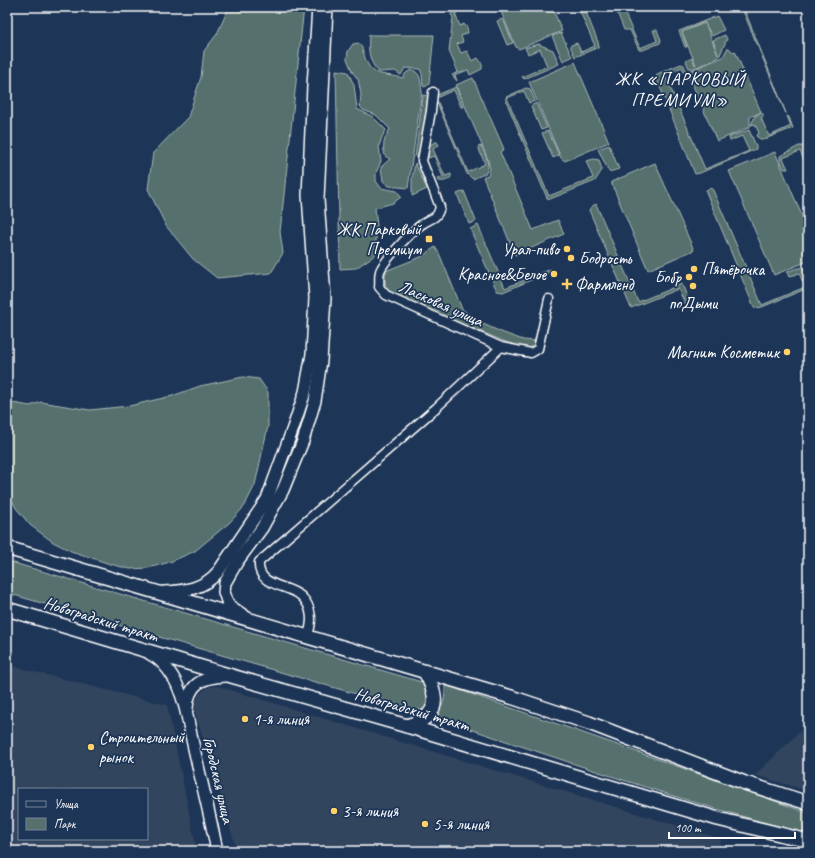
<svg xmlns="http://www.w3.org/2000/svg" width="815" height="858" font-family="Caveat,sans-serif">
<rect width="100%" height="100%" fill="#1d3557"/>
<filter id="ink" filterUnits="userSpaceOnUse"><feTurbulence type="fractalNoise" baseFrequency=".025" numOctaves="2"/><feDisplacementMap in="SourceGraphic" scale="8" xChannelSelector="R" yChannelSelector="G"/><feConvolveMatrix kernelMatrix="1 2 1 2 8 2 1 2 1" color-interpolation-filters="sRGB"/></filter>
<g filter="url(#ink)">
<g fill="#33445e" fill-rule="evenodd">
<path d="M 7,665 L 167,705 L 197,851 L 7,851 ZM 19,789 L 147,789 L 147,839 L 19,839 Z"/>
<polygon points="217,686 721,839 719,851 237,851 195,712 195,702 200,693 208,687"/>
<polygon points="808,724 808,791 755,775"/>
</g>
<g fill="#55706d" stroke="#aab8b6">
<polygon points="229,7 304,7 280,232 283,253 271,273 217,278 193,259 166,226 148,189 153,153 188,117 201,77 204,51 217,34"/>
<path d="M 452,7 L 454,7 L 457,13 L 455,14 L 460,26 L 464,24 L 467,27 L 468,33 L 461,36 L 463,42 L 457,44 L 461,53 L 467,51 L 472,61 L 478,58 C 481,62 483,65 482,69 L 470,75 L 468,70 L 455,75 L 457,81 L 452,75 L 458,72 L 449,51 L 453,17 L 451,15 Z"/>
<polygon points="499,7 552,7 562,31 519,49 516,47"/>
<polygon points="578,7 584,7 598,42 599,47 575,57 571,48 571,45 577,43 581,52 595,46"/>
<polygon points="615,7 622,7 640,48 657,41 653,30 657,30 661,40 660,43 643,50 639,50 630,30 624,30"/>
<polygon points="743,11 745,11 786,113 786,114"/>
<polygon points="717,16 724,30 712,36 704,22 682,32 687,47 685,47 679,31"/>
<polygon points="503,19 513,43 507,45 497,21"/>
<polygon points="705,23 718,55 713,40 725,35 727,39 719,57 695,68 689,68 686,61 692,58 695,65 696,65 682,32"/>
<polygon points="561,33 572,57 563,61 552,36"/>
<path d="M 369,35 L 434,35 L 429,84 L 425,87 L 423,86 L 422,74 L 420,69 L 405,68 L 401,75 L 395,71 L 379,72 C 368,62 368,48 369,35 Z"/>
<path d="M 358,43 L 361,45 C 365,57 367,72 381,74 C 389,76 396,76 403,78 L 406,73 L 411,70 C 422,72 420,82 422,91 L 408,188 L 389,186 L 383,181 L 381,167 L 390,159 L 385,156 C 382,145 384,139 390,129 L 376,115 L 363,110 L 360,106 L 361,94 L 358,79 L 353,73 L 347,59 L 348,51 L 353,44 Z"/>
<polygon points="538,44 553,50 559,64 524,79 522,77 547,66 540,49 528,54 525,48"/>
<polygon points="729,48 733,52 735,51 761,112 750,117 750,127 717,141 687,72 723,57 727,49"/>
<polygon points="575,62 609,142 565,161 561,158 529,82"/>
<polygon points="681,64 684,65 689,78 687,79 682,67 665,75 705,169 749,151 742,136 730,141 729,137 749,130 756,146 756,149 700,173 695,174 656,77 657,74"/>
<polygon points="336,70 348,72 354,85 357,109 373,117 386,130 382,137 379,146 381,161 376,173 376,181 381,188 397,191 401,197 393,203 375,208 377,226 375,255 356,268 340,269"/>
<polygon points="473,78 504,149 500,152 533,230 558,220 564,234 515,255 483,177 488,175 490,169 487,157 456,85"/>
<path d="M 456,87 L 463,105 L 463,107 L 461,107 L 454,90 L 436,98 L 468,172 L 485,164 L 478,147 L 481,146 C 485,155 491,165 486,173 L 473,179 L 467,174 L 435,98 L 435,96 L 437,95 Z"/>
<polygon points="526,88 530,89 535,101 529,103 524,91 507,98 549,196 593,178 586,161 594,159 599,160 602,170 595,181 550,199 547,198 506,101 506,97"/>
<polygon points="423,95 428,96 419,161 415,157"/>
<polygon points="536,103 547,128 541,130 531,106"/>
<polygon points="762,113 764,116 761,118 769,136 791,126 787,116 789,117 793,128 765,139 760,139 756,136 759,133 755,124 751,125 755,116"/>
<polygon points="548,131 559,155 553,158 542,133"/>
<path d="M 435,142 L 437,142 L 439,145 L 433,149 L 445,176 L 451,174 L 451,177 C 449,180 444,182 439,181 L 438,179 L 443,177 L 434,156 L 428,158 L 428,146 Z"/>
<polygon points="609,145 619,169 609,172 598,149"/>
<polygon points="799,146 804,146 808,154 808,170 800,151 783,158 788,169 784,169 780,160 780,156"/>
<polygon points="775,152 808,230 808,261 774,275 729,171"/>
<polygon points="415,163 427,189 412,196 412,179"/>
<polygon points="655,163 694,250 648,270 611,182"/>
<path d="M 712,188 L 762,305 L 805,287 L 799,273 L 789,277 L 787,272 C 808,263 808,268 808,288 L 762,307 L 755,308 L 753,305 L 706,192 L 706,190 Z"/>
<polygon points="464,191 476,221 469,224 457,194"/>
<polygon points="596,204 638,302 682,284 690,304 686,305 678,289 631,308 589,210 591,207"/>
<polygon points="478,225 505,288 551,269 552,271 503,292 497,291 470,229"/>
<path d="M 435,247 L 439,253 L 462,309 L 481,323 L 501,332 L 523,340 L 536,341 L 535,346 L 529,350 L 523,349 L 445,317 L 388,291 C 385,285 384,279 386,272 L 388,270 L 423,256 Z"/>
<polygon points="243,377 259,379 268,392 268,426 255,485 244,507 229,523 195,551 170,562 148,568 130,569 110,564 71,551 53,542 30,525 16,508 7,491 7,402 30,406 41,402 90,410 129,406 172,396 200,386"/>
<polygon points="7,561 425,683 430,702 424,709 415,711 7,593"/>
<path d="M 445,685 L 615,744 L 808,813 L 808,834 C 681,802 558,758 434,717 C 444,706 445,700 445,685 Z"/>
</g>
<g fill="none" stroke-linecap="round" stroke-linejoin="round">
<defs>
<g id="street">
<path d="M 433,92 L 431,111 L 422,161 L 440,207 C 437,219 433,217 424,223 C 414,228 386,259 381,269 C 378,273 380,282 379,287 L 386,295 L 501,347 L 531,353 L 538,349 L 549,299"/>
<path d="M 307,637 C 313,623 313,607 301,596 C 287,584 257,587 259,562 L 436,408 L 501,347"/>
</g>
<g id="secondary">
<path d="M 164,592 C 186,591 203,589 218,572 L 267,499 L 293,428 L 305,392 L 312,354 L 315,298 L 308,195 L 313,86 L 318,7"/>
<polyline points="246,617 230,606 227,601 224,592 225,583 237,562 262,528 283,490 303,441 315,401 321,361 325,298 318,199 327,7"/>
<path d="M 150,654 C 160,659 167,667 173,677 C 185,697 188,722 193,744 C 201,780 210,815 217,851"/>
<path d="M 187,709 C 188,684 202,677 225,676"/>
</g>
<g id="primary">
<polyline points="7,548 511,697 589,723 745,783 808,803"/>
<polyline points="7,609 228,675 407,726 718,819 808,841"/>
<path d="M 407,726 C 412,724 418,723 422,720 C 442,708 434,688 425,672"/>
</g>
</defs>
<use href="#street" stroke="#fff" stroke-width="11"/>
<use href="#secondary" stroke="#fff" stroke-width="14"/>
<use href="#primary" stroke="#fff" stroke-width="16"/>
<use href="#street" stroke="#1d3557" stroke-width="8"/>
<use href="#secondary" stroke="#1d3557" stroke-width="11"/>
<use href="#primary" stroke="#1d3557" stroke-width="13"/>
</g>
</g>
<g fill="#ffd166" stroke="#1d3557" stroke-width="1.5">
<rect x="425" y="235" width="8" height="8" rx="2"/>
<circle cx="567" cy="249" r="4"/>
<circle cx="571" cy="258" r="4"/>
<circle cx="694" cy="269" r="4"/>
<circle cx="554" cy="274" r="4"/>
<circle cx="689" cy="277" r="4"/>
<path d="M565 278h4v4h4v4h-4v4h-4v-4h-4v-4h4z"/>
<circle cx="693" cy="286" r="4"/>
<circle cx="787" cy="352" r="4"/>
<circle cx="245" cy="719" r="4"/>
<circle cx="91" cy="747" r="4"/>
<circle cx="334" cy="811" r="4"/>
<circle cx="425" cy="824" r="4"/>
</g>
<g text-anchor="middle" stroke-width="3.5" stroke-linejoin="round" paint-order="stroke">
<g font-size="17" fill="#fff" stroke="#1d3557" text-anchor="start">
<text x="421" y="235" text-anchor="end">ЖК Парковый<tspan x="421" dy="20">Премиум</tspan></text>
<text x="559" y="255" text-anchor="end">Урал-пиво</text>
<text x="579" y="264">Бодрость</text>
<text x="702" y="275">Пятёрочка</text>
<text x="546" y="280" text-anchor="end">Красное&amp;Белое</text>
<text x="681" y="283" text-anchor="end">Бобр</text>
<text x="575" y="290">Фармленд</text>
<text x="693" y="309" text-anchor="middle">поДыми</text>
<text x="779" y="358" text-anchor="end">Магнит Косметик</text>
<text x="253" y="725">1-я линия</text>
<text x="99" y="743">Строительный<tspan x="99" dy="20">рынок</tspan></text>
<text x="342" y="817">3-я линия</text>
<text x="433" y="830">5-я линия</text>
</g>
<g font-size="17" fill="#fff" stroke="#1d3557">
<text transform="translate(441 303) rotate(24)" y="6">Ласковая улица</text>
<text transform="translate(101 619) rotate(17)" y="6">Новоградский тракт</text>
<text transform="translate(412 709) rotate(16)" y="6">Новоградский тракт</text>
<text transform="translate(219 780) rotate(77)" y="6">Городская улица</text>
</g>
<g font-size="18" letter-spacing="1" fill="#fff" stroke="#1d3557">
<text x="680" y="85">ЖК «ПАРКОВЫЙ<tspan x="680" dy="21">ПРЕМИУМ»</tspan></text>
</g>
</g>
<rect width="815" height="858" fill="none" stroke="#1d3557" stroke-width="24"/>
<rect x="12" y="12" width="791" height="834" fill="none" stroke="#fff" stroke-width="1.5" filter="url(#ink)"/>
<rect x="18" y="788" width="130" height="52" fill="#1d3557" stroke="#77869a"/>
<rect x="26" y="801" width="20" height="6" fill="#1d3557" stroke="#77869a"/>
<text x="54" y="808" font-size="12" fill="#ffffff">Улица</text>
<rect x="26" y="818" width="20" height="12" fill="#55706d" stroke="#77869a"/>
<text x="54" y="828" font-size="12" fill="#ffffff">Парк</text>
<path d="M669 832v6h126v-6" fill="none" stroke="#ffffff" stroke-width="2"/>
<text x="675" y="832" font-size="12" fill="#ffffff" stroke="#1d3557" stroke-width="3" paint-order="stroke">100 m</text>
</svg>
